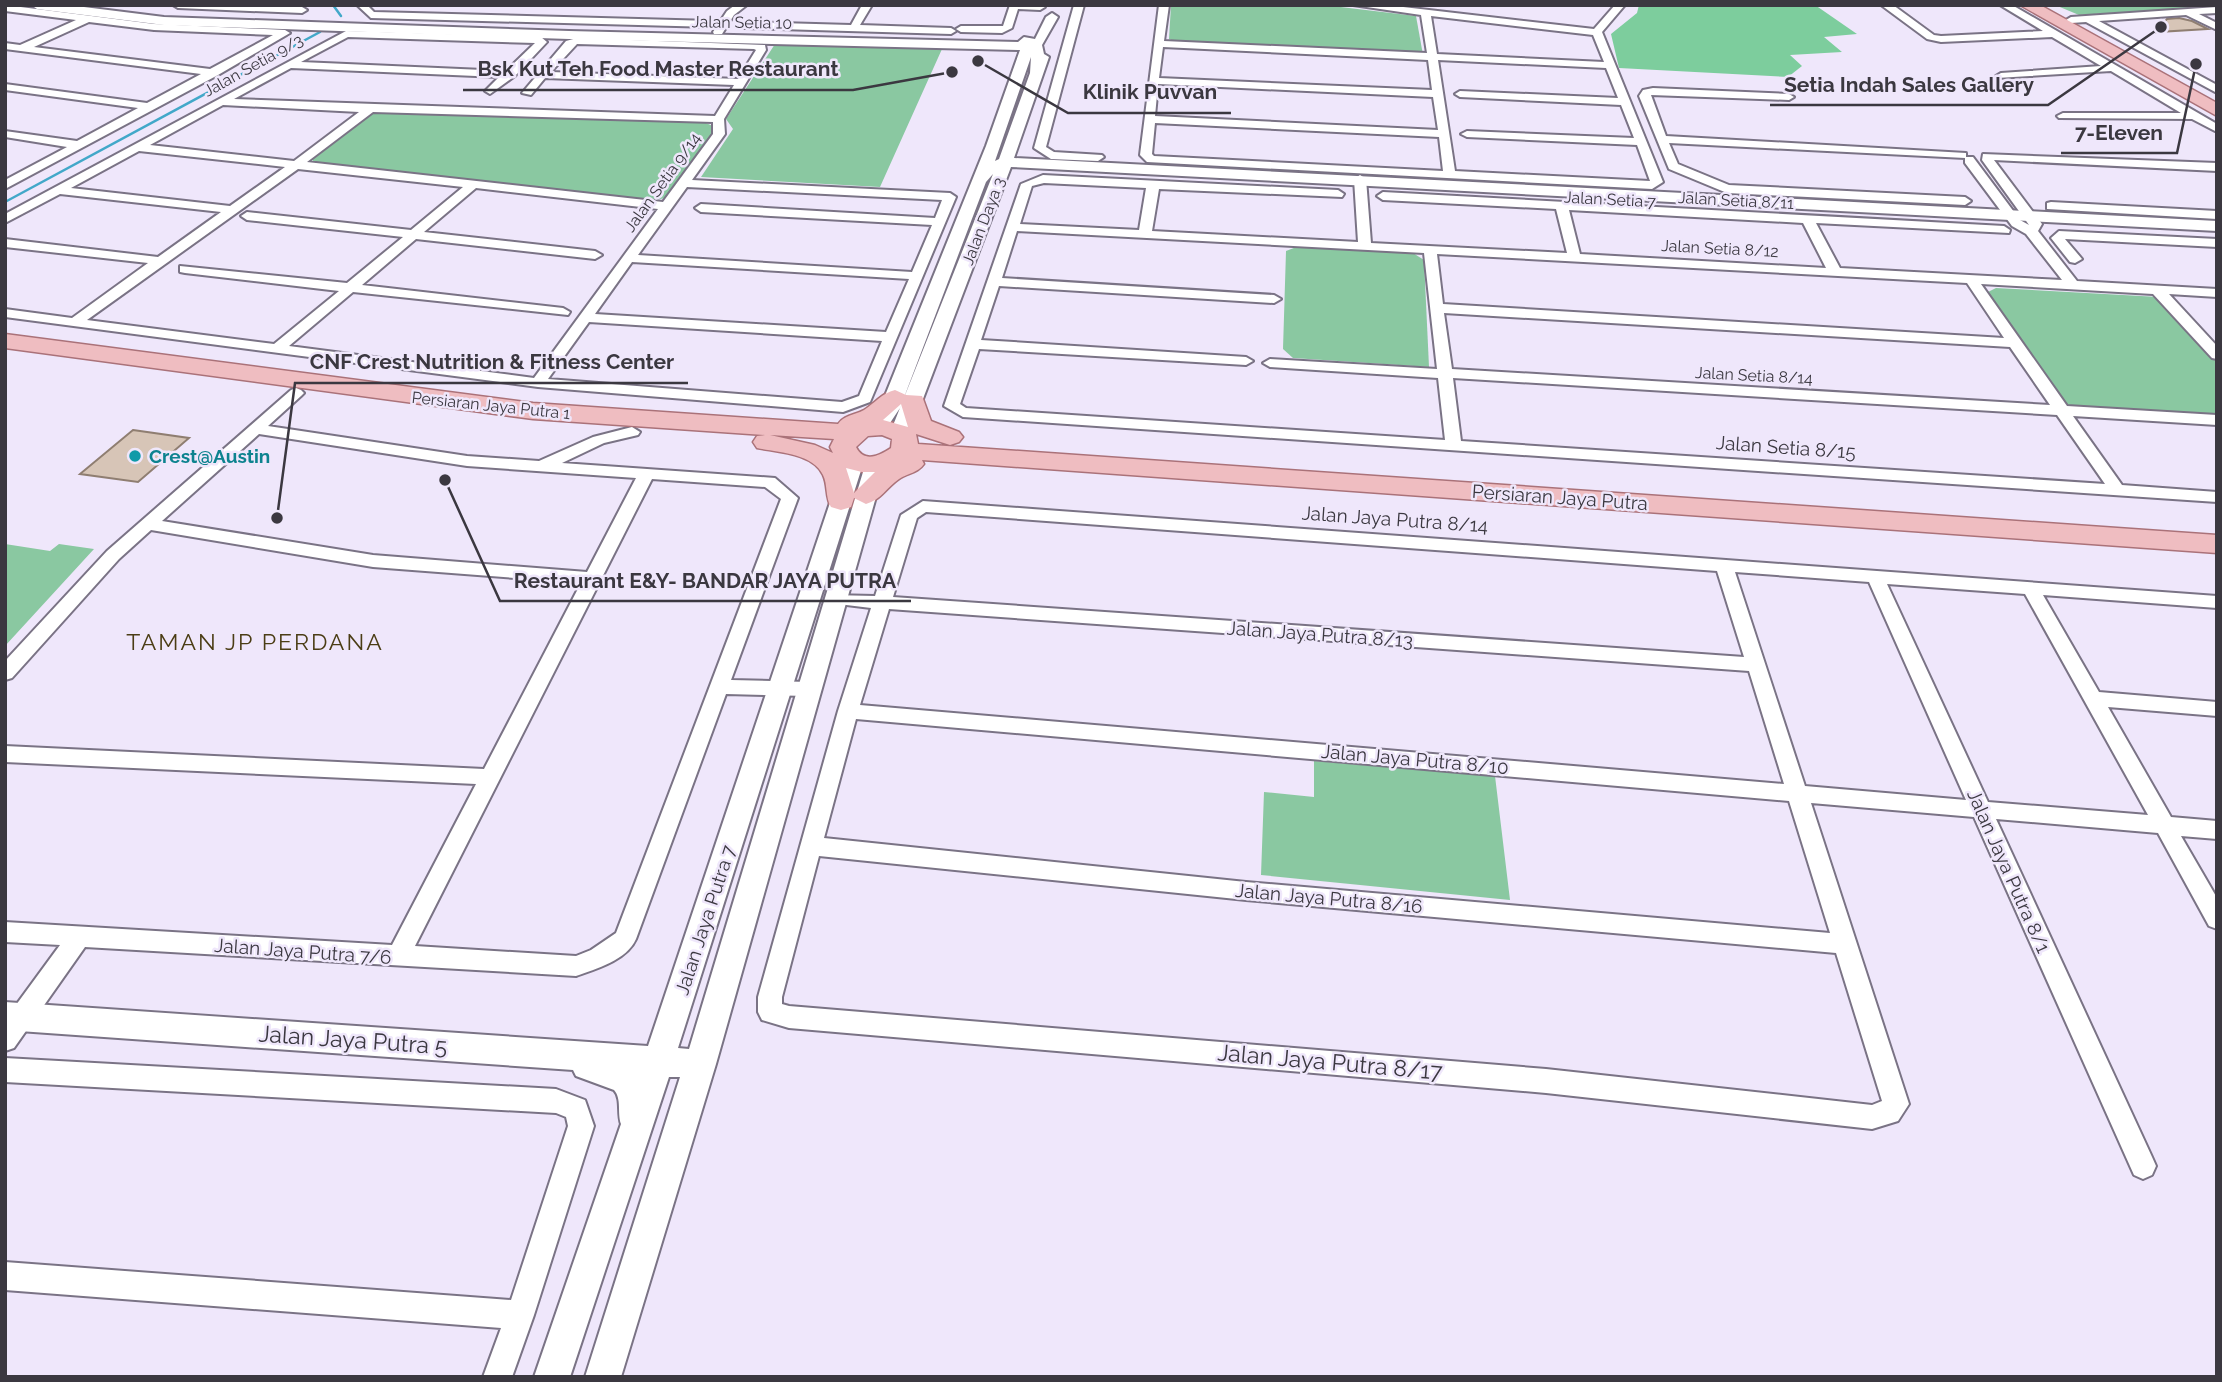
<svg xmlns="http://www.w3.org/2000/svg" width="2222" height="1382" font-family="Raleway,sans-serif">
<rect width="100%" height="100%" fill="#efe7fb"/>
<g fill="#8ac8a1">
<polygon points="1171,5 1324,5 1416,16 1423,55 1176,42 1169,39"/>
<polygon points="2055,5 2217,5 2217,6 2079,15"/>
<polygon points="775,44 942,49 880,187 701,177 733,129 726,119"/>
<polygon points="378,112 706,123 715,127 716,131 666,198 655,200 312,165 313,159 369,115"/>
<polygon points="1299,246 1413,253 1424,260 1429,367 1293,358 1283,349 1286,251"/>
<polygon points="1996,288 2159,297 2217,361 2217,415 2068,406 1988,292"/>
<polygon points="5,544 50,551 59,544 94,549 5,646"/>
<polygon points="1314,761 1495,776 1510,900 1261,875 1264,792 1314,797"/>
</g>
<polygon fill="#7dcd9d" points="1639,5 1815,5 1857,34 1824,37 1842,52 1790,55 1802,66 1788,77 1619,68 1611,34 1637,13"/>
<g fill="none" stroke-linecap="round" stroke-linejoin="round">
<g stroke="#42a8c9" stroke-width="2.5">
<polyline points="333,5 341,16"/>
<polyline points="5,202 320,32"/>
</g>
</g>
<g fill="#d7c5b7" stroke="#8f7e71" stroke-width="2">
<polygon points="2179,18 2192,21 2208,29 2157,32 2167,19"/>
<polygon points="133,430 189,438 138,482 80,474"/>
</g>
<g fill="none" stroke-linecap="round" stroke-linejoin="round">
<defs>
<g id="minor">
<path d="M 5,5 L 154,24 L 285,30 L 290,33 L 218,75 L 5,189 L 5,180 L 67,147 L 5,137 L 5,131 L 77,141 L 138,108 L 5,90 L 5,84 L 147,103 L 201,74 L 5,49 L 5,43 L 20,45 L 76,20 L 5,11 ZM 89,22 L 154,30 L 273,35 L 210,69 L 34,47 Z"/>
<polygon points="173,5 302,7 307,10 302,13 178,8"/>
<polygon points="357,5 367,5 374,12 713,21 718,24 713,27 371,18"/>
<polygon points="735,5 747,5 734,15 722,34 714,34 713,32 727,11"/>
<polygon points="862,5 872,5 860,25 951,28 956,31 951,34 745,28 740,25 745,22 851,25"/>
<polygon points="1010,5 1045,7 1040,10 1018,9 1012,28 1002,33 961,32 956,29 961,26 1003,26"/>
<polygon points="1074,5 1084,5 1046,147 1054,152 1102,155 1104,157 1098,161 1051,159 1034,148"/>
<path d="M 1159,5 L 1169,5 L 1164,41 L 1427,53 L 1421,15 L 1353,5 L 1386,5 L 1594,29 L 1615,5 L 1625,5 L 1602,32 L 1663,182 L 1652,189 L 1147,162 L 1140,155 ZM 1431,16 L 1593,35 L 1604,62 L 1437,54 ZM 1163,47 L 1428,60 L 1432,90 L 1159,78 ZM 1438,60 L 1606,68 L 1618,98 L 1460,91 L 1455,94 L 1460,97 L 1621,105 L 1634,138 L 1467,131 L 1461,134 L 1467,137 L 1637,145 L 1650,181 L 1455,171 ZM 1158,84 L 1433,97 L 1438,130 L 1155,116 ZM 1155,123 L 1439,137 L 1443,171 L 1154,156 L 1152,154 Z"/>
<polygon points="1881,5 1893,5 1934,35 1941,36 2043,31 2000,5 2012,5 2217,124 2217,132 2192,119 2059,118 2057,116 2063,113 2181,113 2111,71 1997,78 1996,76 2001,73 2101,66 2052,37 1941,42 1927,39"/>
<polygon points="2217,7 2217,13 2199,14 2217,23 2217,30 2186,15 2099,21 2217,85 2217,93 2086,22 2071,23 2066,20 2071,17"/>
<path d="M 346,31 L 541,37 L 547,42 L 515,76 L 490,94 L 485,91 L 499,77 L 291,68 L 234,99 L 715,116 L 734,85 L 545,78 L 531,95 L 522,93 L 566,41 L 577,38 L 765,45 L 766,50 L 724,119 L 725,134 L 692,180 L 950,193 L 956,197 L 870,402 L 843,412 L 538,387 L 5,317 L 5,309 L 72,318 L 148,263 L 5,247 L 5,239 L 158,257 L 221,212 L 60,194 L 5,223 L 5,214 ZM 348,37 L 535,43 L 506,71 L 301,62 ZM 577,44 L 754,49 L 756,50 L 738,79 L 551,72 ZM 223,105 L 359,112 L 294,161 L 150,145 ZM 373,112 L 713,122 L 713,134 L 663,202 L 307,162 ZM 139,151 L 285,167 L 230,206 L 71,188 ZM 298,169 L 463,187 L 411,230 L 247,212 L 241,216 L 247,220 L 403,237 L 347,283 L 180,266 L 180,272 L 185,273 L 339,291 L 274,344 L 87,320 ZM 687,187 L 942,200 L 935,218 L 701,204 L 695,208 L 701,212 L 932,225 L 912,272 L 638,255 ZM 476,188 L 658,209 L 534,378 L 289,346 L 353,292 L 568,315 L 570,312 L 563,308 L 362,285 L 416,239 L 595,259 L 602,255 L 595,251 L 424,232 ZM 632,262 L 909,279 L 886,332 L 595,314 ZM 589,322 L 882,341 L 859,396 L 842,402 L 548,379 Z"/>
<path d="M 1653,88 L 1789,94 L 1794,97 L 1789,100 L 1651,95 L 1666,136 L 1966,153 L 1966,157 L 1973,157 L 2020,220 L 2029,225 L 1982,160 L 1983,154 L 2217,163 L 2217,171 L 1994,160 L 2042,224 L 2038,231 L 2077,281 L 2217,289 L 2217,297 L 2169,294 L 2217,346 L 2217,359 L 2212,358 L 2153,294 L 1981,284 L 2067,406 L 2217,415 L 2217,425 L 2073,416 L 2122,485 L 2217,492 L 2217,502 L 963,417 L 944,406 L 1021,184 L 1043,175 L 1338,190 L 1344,194 L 1342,197 L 1159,189 L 1152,231 L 1358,242 L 1354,179 L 1360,175 L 1366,179 L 1371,243 L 1567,253 L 1556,209 L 1383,200 L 1377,196 L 1383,192 L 2004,226 L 2010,230 L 2009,233 L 1816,223 L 1840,268 L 2062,280 L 2026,234 L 2012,226 L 1965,163 L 1965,158 L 1669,143 L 1678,164 L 1729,185 L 1965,197 L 1971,201 L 1965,205 L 1727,193 L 1669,169 L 1639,96 L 1643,90 ZM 1044,183 L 1146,188 L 1139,230 L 1020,224 L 1032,186 ZM 1569,210 L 1803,223 L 1826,268 L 1580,254 ZM 1017,231 L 1424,253 L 1437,369 L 1270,359 L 1263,363 L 1270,367 L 1438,378 L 1445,440 L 966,408 L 960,404 L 979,349 L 1246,365 L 1253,361 L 1246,357 L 981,340 L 999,286 L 1274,303 L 1281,299 L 1274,295 L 1002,278 ZM 1437,254 L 1967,283 L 2004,338 L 1443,304 ZM 1444,313 L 2010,347 L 2050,405 L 1452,369 ZM 1453,378 L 2057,415 L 2105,484 L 1461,441 Z"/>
<polygon points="2051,202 2217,211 2217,219 2047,209 2047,203"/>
<polygon points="2059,231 2217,239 2217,247 2065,239 2082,259 2075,263 2070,262 2051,238"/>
<path d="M 296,388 L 301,390 L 304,393 L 301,396 L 268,426 L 467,456 L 539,461 L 593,437 L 632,427 L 640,432 L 638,435 L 604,443 L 562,463 L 775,478 L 798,498 L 731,680 L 808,682 L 815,684 L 818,689 L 815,694 L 808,696 L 726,694 L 636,939 C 627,960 596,969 576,976 L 85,947 L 14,1048 L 5,1051 L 5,1020 L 60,945 L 5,942 L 5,922 L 392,945 L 476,784 L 5,762 L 5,746 L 484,769 L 581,583 L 373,567 L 151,530 L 119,559 L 12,678 L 5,680 L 5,661 L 107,551 L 291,390 ZM 259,434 L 467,466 L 636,478 L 587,572 L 373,555 L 162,521 ZM 652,479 L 765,487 L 781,499 L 616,933 L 591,950 L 576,956 L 415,946 Z"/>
<path d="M 923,501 L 2217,596 L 2217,608 L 2043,595 L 2099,692 L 2217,702 L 2217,716 L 2108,707 L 2171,817 L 2217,821 L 2217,839 L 2181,836 L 2217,898 L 2217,929 L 2209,926 L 2158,833 L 1996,819 L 2152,1157 L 2156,1166 L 2152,1175 L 2143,1179 L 2134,1175 L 1974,817 L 1811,803 L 1909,1104 L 1898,1121 L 1872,1129 L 1546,1093 L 789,1028 L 762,1020 L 758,1012 L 758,997 L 838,711 L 871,608 L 830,603 L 827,599 L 830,595 L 875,596 L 901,515 ZM 926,512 L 1717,571 L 1744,657 L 893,597 L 917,518 ZM 1735,572 L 1869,582 L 1966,800 L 1805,786 ZM 1887,584 L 2025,594 L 2148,815 L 1988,802 ZM 889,609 L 1749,671 L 1784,784 L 860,705 ZM 856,719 L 1789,801 L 1830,933 L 1246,882 L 824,838 ZM 819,856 L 1246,900 L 1836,953 L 1882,1101 L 1872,1105 L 1546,1069 L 789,1006 L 782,1004 L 782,997 Z"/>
<polygon points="5,1058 556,1089 585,1100 594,1126 534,1315 512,1377 483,1377 501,1328 5,1290 5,1262 511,1300 568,1126 566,1117 556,1113 5,1082"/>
</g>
<g id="tertiary">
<path d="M 31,5 L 68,5 L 164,17 L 569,31 L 1018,42 L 1024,37 L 1035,39 L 1046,17 L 1052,13 L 1058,17 L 1042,45 L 1044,54 L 1049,57 L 1014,158 L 2217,221 L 2217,231 L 1011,167 L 910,433 L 907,437 L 893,437 L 890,433 L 993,174 L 986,182 L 900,408 L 890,423 L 876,423 L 873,419 L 880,408 L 986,146 L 1020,50 L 569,39 L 164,25 L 37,9 ZM 1031,57 L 1030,73 L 999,159 L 995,161 Z"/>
<path d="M 854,455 L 861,457 L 864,461 L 678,1048 L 689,1049 L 863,472 L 866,467 L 880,467 L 883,472 L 716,1064 L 621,1377 L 585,1377 L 680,1077 L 669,1077 L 570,1377 L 534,1377 L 621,1124 C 617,1113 622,1099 614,1090 L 576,1076 L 573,1070 L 5,1030 L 5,1002 L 648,1046 L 844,461 L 847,457 Z"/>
</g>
<g id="primary">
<polygon points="2020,5 2040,5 2217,103 2217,116"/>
<path d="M 5,334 L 533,403 L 838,424 C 844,415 855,415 864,410 C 875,403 882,393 895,390 L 906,395 L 922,396 L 931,421 L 959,432 L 963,437 L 959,442 L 950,445 L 916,434 L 918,444 L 2217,535 L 2217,553 L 922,460 L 924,464 C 918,473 908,473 899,479 C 887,487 881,500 866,504 L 854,498 L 851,507 L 841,510 L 831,507 C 825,497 828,485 823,475 C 813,453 776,452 757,448 L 753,442 L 757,436 L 765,435 L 533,419 L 5,348 ZM 901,404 L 908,427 L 883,420 ZM 770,435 L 834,439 L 830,447 L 833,453 L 815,445 ZM 882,435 L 892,439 L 891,448 C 879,456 864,463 856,447 L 868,436 ZM 846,468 L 862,472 L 875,472 L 854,493 Z"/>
</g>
</defs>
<use href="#minor" stroke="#7a7385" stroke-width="4"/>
<use href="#tertiary" stroke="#7a7385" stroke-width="4"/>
<use href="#primary" stroke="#aa7279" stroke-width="3"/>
<use href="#minor" fill="#fff" fill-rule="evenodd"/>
<use href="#tertiary" fill="#fff" fill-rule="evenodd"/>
<use href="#primary" fill="#efbdc1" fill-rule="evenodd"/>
</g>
<circle fill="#0f9aa8" stroke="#efe7fb" stroke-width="2.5" cx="135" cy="456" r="7"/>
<g text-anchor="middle" stroke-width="5" stroke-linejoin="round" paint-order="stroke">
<g font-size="16" fill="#3b3840" stroke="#efe7fb">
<text transform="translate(742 22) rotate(1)" y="6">Jalan Setia 10</text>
<text transform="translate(253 65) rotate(-29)" y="6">Jalan Setia 9/3</text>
<text transform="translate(662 182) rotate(-54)" y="6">Jalan Setia 9/14</text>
<text transform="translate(1610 199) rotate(3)" y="6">Jalan Setia 7</text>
<text transform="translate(1736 200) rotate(3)" y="6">Jalan Setia 8/11</text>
<text transform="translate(983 221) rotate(-69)" y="6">Jalan Daya 3</text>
<text transform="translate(1720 248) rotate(3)" y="6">Jalan Setia 8/12</text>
<text transform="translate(1754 375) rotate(3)" y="6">Jalan Setia 8/14</text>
<text transform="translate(491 405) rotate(6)" y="6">Persiaran Jaya Putra 1</text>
</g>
<g font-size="19" fill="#3b3840" stroke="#efe7fb">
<text transform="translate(1786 447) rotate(4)" y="7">Jalan Setia 8/15</text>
<text transform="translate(1560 497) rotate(4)" y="7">Persiaran Jaya Putra</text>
<text transform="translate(1395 519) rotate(4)" y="7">Jalan Jaya Putra 8/14</text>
<text transform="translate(1320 634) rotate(4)" y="7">Jalan Jaya Putra 8/13</text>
<text transform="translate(1415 759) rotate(5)" y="7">Jalan Jaya Putra 8/10</text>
<text transform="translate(2009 871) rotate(66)" y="7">Jalan Jaya Putra 8/1</text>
<text transform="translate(1329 898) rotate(5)" y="7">Jalan Jaya Putra 8/16</text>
<text transform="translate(705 920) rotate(-72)" y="7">Jalan Jaya Putra 7</text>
<text transform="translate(303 951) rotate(4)" y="7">Jalan Jaya Putra 7/6</text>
</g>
<g font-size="19" font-weight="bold" fill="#0d838f" stroke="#efe7fb" text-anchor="start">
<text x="149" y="463">Crest@Austin</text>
</g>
<g font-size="23" letter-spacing="2" fill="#4b3d15" stroke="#efe7fb">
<text x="255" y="650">TAMAN JP PERDANA</text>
</g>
<g font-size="23" fill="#3b3840" stroke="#efe7fb">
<text transform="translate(353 1040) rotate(4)" y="8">Jalan Jaya Putra 5</text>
<text transform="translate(1330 1062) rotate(5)" y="8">Jalan Jaya Putra 8/17</text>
</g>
</g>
<path fill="none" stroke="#3b3840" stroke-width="2.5" d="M952 72L853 90H463M2161 27L2048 105H1770M978 61L1068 113H1231M2196 64L2177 153H2061M277 518L295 383H688M445 480L500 601H911"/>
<g fill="#3b3840" stroke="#efe7fb" stroke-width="2.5">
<circle cx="952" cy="72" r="7"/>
<circle cx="2161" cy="27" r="7"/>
<circle cx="978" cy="61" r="7"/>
<circle cx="2196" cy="64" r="7"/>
<circle cx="277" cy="518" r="7"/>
<circle cx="445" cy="480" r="7"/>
</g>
<g font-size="21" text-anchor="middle" font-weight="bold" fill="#3b3840" stroke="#efe7fb" stroke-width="5" stroke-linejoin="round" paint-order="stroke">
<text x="658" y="76">Bsk Kut Teh Food Master Restaurant</text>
<text x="1909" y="92">Setia Indah Sales Gallery</text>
<text x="1150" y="99">Klinik Puvvan</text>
<text x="2119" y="140">7-Eleven</text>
<text x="492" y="369">CNF Crest Nutrition &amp; Fitness Center</text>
<text x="705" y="588">Restaurant E&amp;Y- BANDAR JAYA PUTRA</text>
</g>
<rect width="2222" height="1382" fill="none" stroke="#3b3840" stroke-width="14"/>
</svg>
